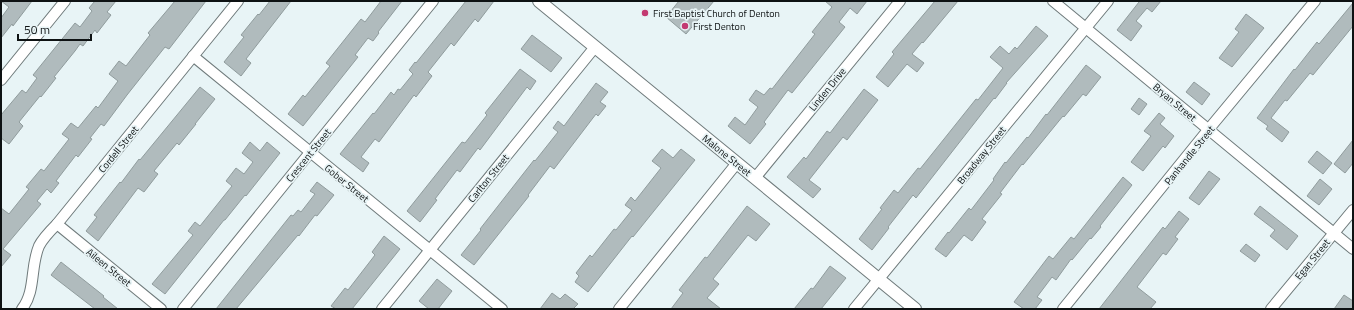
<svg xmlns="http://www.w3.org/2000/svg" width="1354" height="310" font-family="'Titillium Web',sans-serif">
<rect width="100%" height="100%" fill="#e8f4f6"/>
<g fill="#b0bbbd" stroke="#909c9d">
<polygon points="1,1 32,1 13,26 12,24 1,38 1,18 9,7"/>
<polygon points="95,1 116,1 107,12 111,15 97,33 95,30 83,46 80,44 75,51 54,77 56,78 41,97 40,96 19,122 23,126 9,144 1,138 1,115 22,90 26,93 37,78 33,75 75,23 80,27 92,11 89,8"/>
<polygon points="175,1 206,1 169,49 165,47 127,95 104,126 101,124 90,138 92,139 78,157 76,155 56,181 59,183 51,193 47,189 37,201 41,204 3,249 11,255 1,267 1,208 9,214 29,189 26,187 41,169 44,171 69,139 62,134 71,123 78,128 96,106 98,108 118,81 109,74 119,61 126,66 150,35 148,33"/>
<polygon points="270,1 291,1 246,59 251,63 241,76 224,62 244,37 241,35 258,14 259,15"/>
<polygon points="381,1 402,1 378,32 379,33 373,41 368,38 355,55 358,57 303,126 288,114 303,95 305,97 330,66 326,63 361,19 365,22"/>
<polygon points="466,1 494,1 478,22 475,19 454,46 451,43 428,72 432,76 416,97 414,95 379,142 375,139 361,157 369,163 363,172 340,154 373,113 374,114 391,92 394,95 398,89 400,90 413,74 409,70 415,62 416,63"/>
<polygon points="679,1 714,1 686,34 666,17"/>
<polygon points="825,1 867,1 857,14 850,8 839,22 845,27 792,93 788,90 764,122 766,124 750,144 728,126 735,117 745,125 758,107 749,100 756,90 764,95 770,88 772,89 815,34 812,32 832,7"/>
<polygon points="935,1 958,1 923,43 922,42 912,54 924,63 917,72 907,64 888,87 876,77 894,54 892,52"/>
<polygon points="1138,1 1161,1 1152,12 1147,8 1136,21 1142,26 1131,41 1117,30 1139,2"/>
<polygon points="1353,3 1353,26 1313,75 1310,73 1287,101 1285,100 1271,118 1289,132 1282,142 1266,129 1268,126 1257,118 1294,69 1295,70 1317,42 1319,44"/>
<polygon points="1246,14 1264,28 1232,67 1219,58 1239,32 1235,29"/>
<polygon points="1036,26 1048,36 1006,83 1007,83 995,99 994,98 916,198 913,195 888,227 889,228 872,250 859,239 882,209 880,208 894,190 898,193 918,168 920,169 976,99 978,100 1003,68 990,57 1000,46 1009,54 1015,47 1017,49"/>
<polygon points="532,35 562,58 551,72 521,49"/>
<polygon points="1086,65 1101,77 1086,96 1083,94 1064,117 1063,116 1023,165 1022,164 1000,193 1002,194 982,219 986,222 972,241 964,235 946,257 935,249 948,232 949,233 969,208 971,210 994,180 993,179 1005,162 1006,163 1027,137 1028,138 1046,114 1047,115"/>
<polygon points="520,69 536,81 530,90 527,87 480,150 478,148 460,172 457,170 435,199 437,200 420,222 407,211 462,142 465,143 487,115 485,113"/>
<polygon points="1194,82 1210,94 1202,105 1186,92"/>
<polygon points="596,83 608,92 600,102 606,106 598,116 596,114 554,169 550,166 528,195 529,196 474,265 461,255 481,230 480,229 534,160 535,161 558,132 553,128 558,121 564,126"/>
<polygon points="200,87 215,99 195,124 196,124 179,145 177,143 154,171 158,174 144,192 138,188 98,241 86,231 97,217 94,215 120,182 121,183 139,159 140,160"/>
<polygon points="864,89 878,100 847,140 843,137 809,180 821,189 813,198 787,177 804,157 806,159 827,131 830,133"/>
<polygon points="1139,98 1147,104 1139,115 1131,109"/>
<polygon points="1159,113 1165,118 1160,124 1174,136 1165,148 1163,146 1143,171 1131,162 1151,136 1144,131"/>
<polygon points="1353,140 1353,163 1345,173 1334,164"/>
<polygon points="250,142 260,151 267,142 280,153 246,196 245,195 225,220 224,220 165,294 152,284 193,235 188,231 195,222 200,226 232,186 226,181 236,168 244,174 253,162 242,153"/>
<polygon points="662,149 673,158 681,149 695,160 633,237 632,236 588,292 575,282 579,276 576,273 590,255 592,257 614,229 616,230 632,210 625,205 631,197 635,201 661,168 652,161"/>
<polygon points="1317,151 1332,163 1323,174 1308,162"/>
<polygon points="1209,171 1220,179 1199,205 1189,198"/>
<polygon points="1123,177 1132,185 1100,226 1101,227 1091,239 1090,238 1072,260 1071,259 1056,280 1052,277 1037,297 1042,300 1035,309 1024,309 1014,302 1049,256 1053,259 1071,237 1074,239"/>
<polygon points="1320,179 1332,189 1319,205 1307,196"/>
<polygon points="317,182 334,195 317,216 315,215 299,236 298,235 236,309 216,309 291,215 293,216 298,210 301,212 315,194 310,191"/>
<polygon points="747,206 770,224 756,241 748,235 713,279 719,284 707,298 721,309 671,309 683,293 679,290 705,257 707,258"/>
<polygon points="1260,206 1298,236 1287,250 1270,236 1275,230 1254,214"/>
<polygon points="1179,211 1189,219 1175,237 1178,239 1166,255 1163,253 1137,287 1156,302 1150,309 1099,309 1163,227 1165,229"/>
<polygon points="384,236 400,249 352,309 336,309 331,306 345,288 348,290 375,255 372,252"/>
<polygon points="1246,244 1260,255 1255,262 1240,251"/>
<polygon points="61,262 104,296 103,297 118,309 95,309 51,275"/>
<polygon points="830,266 846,278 821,309 794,309 811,288 813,289"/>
<polygon points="437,279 452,291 438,309 429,309 419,301"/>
<polygon points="552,293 560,299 565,294 578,304 573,309 540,309"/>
<polygon points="1344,295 1353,301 1353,309 1334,309"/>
</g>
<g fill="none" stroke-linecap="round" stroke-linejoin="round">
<defs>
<g id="minor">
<polyline points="1053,1 1353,249"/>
<polyline points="193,56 502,309"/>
<polyline points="1,80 65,1"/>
<polyline points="755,178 900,1"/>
<polyline points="57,224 161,309"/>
<path d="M 22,309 C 36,291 30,267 39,246 C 43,238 50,231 57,224 L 238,1"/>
<polyline points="183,309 433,1"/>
<polyline points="382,309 595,47"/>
<polyline points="619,309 737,163"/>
<polyline points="854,309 1108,1"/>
<polyline points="1063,309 1208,130 1315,1"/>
<polyline points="1271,309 1353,210"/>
</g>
<polyline id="tertiary" points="539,1 915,309"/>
</defs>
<use href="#minor" stroke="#6f7a7b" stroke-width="12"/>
<use href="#tertiary" stroke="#6f7a7b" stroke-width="14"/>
<use href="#minor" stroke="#fff" stroke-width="10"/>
<use href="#tertiary" stroke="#fff" stroke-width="12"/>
</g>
<g fill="#c33971" stroke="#e8f4f6" stroke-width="1.5">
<circle cx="645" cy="13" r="4"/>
<circle cx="685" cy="26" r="4"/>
</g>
<g text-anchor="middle" stroke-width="3.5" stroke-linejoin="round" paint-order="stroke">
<g font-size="10" fill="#0e1213" stroke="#e8f4f6" text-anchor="start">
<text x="653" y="17">First Baptist Church of Denton</text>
<text x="693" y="30">First Denton</text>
</g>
<g font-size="10" fill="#0e1213" stroke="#e8f4f6">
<text transform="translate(827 89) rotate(-51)" y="4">Linden Drive</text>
<text transform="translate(1175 102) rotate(40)" y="4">Bryan Street</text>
<text transform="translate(118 149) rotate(-51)" y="4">Cordell Street</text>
<text transform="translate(308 155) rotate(-51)" y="4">Crescent Street</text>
<text transform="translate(727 155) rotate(39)" y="4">Malone Street</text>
<text transform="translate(981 155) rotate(-51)" y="4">Broadway Street</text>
<text transform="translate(1189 155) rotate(-51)" y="4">Panhandle Street</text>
<text transform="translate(488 178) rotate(-51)" y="4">Carlton Street</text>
<text transform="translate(347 183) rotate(39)" y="4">Gober Street</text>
<text transform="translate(1312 259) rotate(-51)" y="4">Egan Street</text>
<text transform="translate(109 267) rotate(39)" y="4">Aileen Street</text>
</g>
</g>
<rect width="1354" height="310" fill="none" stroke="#0e1213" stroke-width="4"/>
<path d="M18 34v6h73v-6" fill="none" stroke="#0e1213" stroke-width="2"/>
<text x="24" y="34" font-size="12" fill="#0e1213" stroke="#e8f4f6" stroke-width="3" paint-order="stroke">50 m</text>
</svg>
